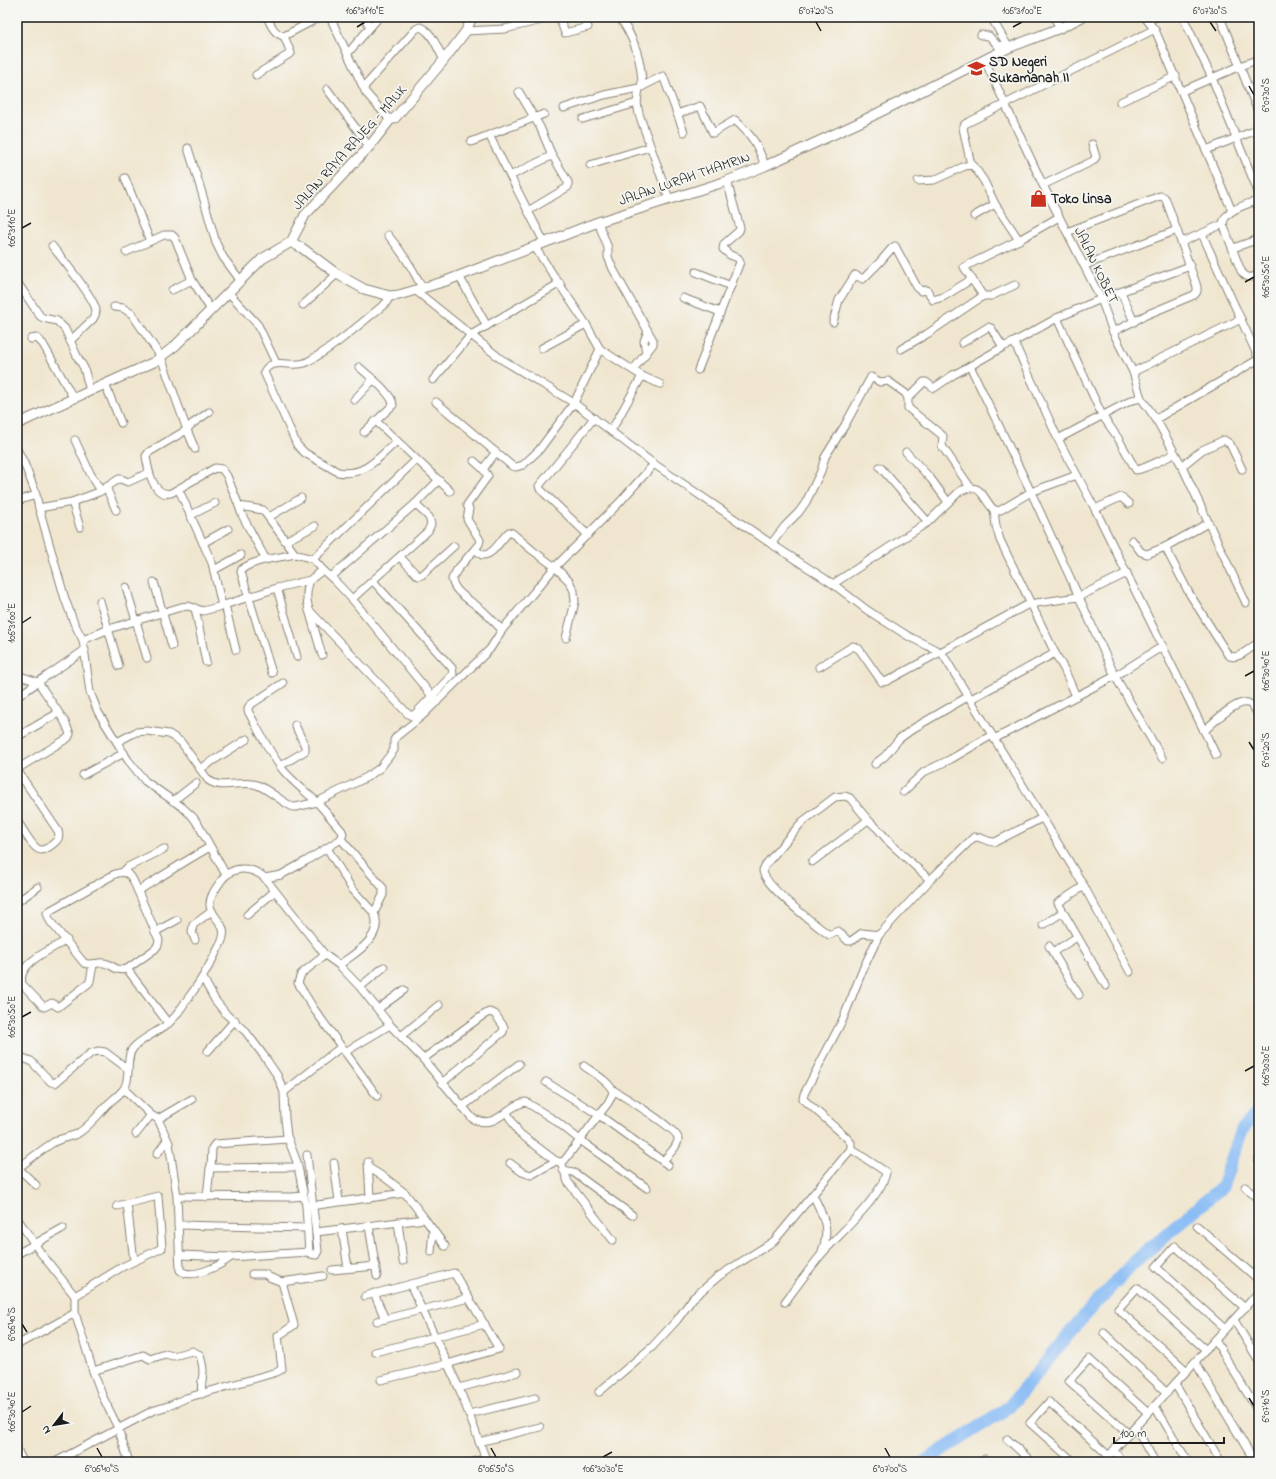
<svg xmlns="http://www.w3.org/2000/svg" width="1276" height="1479" font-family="'Indie Flower',sans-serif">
<rect width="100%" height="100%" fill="#f6f6f2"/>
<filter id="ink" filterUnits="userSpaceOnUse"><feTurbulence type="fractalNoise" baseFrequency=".025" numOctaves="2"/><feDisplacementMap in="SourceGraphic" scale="8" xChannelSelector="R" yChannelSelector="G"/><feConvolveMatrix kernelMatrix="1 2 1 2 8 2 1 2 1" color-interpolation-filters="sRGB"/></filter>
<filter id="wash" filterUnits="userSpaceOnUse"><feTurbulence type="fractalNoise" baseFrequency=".012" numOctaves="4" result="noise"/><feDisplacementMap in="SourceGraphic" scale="16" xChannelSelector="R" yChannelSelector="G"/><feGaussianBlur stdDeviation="0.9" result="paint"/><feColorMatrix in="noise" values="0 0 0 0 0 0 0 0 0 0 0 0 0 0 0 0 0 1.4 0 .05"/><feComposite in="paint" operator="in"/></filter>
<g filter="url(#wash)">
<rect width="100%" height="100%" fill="#f0e6cf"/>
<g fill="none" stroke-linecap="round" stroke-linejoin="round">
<polyline stroke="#87bbf5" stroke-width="13" points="924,1462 1009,1407 1078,1323 1132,1264 1222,1187 1242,1130 1259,1111"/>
</g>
</g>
<g filter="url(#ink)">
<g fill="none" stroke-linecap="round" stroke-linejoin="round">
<defs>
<g id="street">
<path d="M 267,17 C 271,25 274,34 284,36"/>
<polyline points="330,17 366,93 390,120"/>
<polyline points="364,17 370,27"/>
<polyline points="559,17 565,33 588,27"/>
<path d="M 619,17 C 634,37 642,62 642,87"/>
<polyline points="991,17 1006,43"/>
<polyline points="1054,17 1060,28"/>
<polyline points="1145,17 1156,32 1232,211"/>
<polyline points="1183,17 1212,78 1259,194"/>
<polyline points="1220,17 1259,114"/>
<polyline points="1253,17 1259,30"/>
<polyline points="1147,20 1157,17"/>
<polyline points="466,31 505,29 554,17"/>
<polyline points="981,35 989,36 998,46 1004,45 1006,43 1008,48"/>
<polyline points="348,53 379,17"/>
<polyline points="985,61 1043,185 1101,299 1113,332 1133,372 1141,398 1132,400 1058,439"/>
<polyline points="256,75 291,53 284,36 320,17"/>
<path d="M 364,87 L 416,29 L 420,27 C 432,31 438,50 444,60"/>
<polyline points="639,88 637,103 639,114 669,199"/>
<polyline points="327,89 358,131 369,147"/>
<polyline points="1182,91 1240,66 1259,59"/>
<polyline points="1120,102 1176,76"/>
<polyline points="564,108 604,95 639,88 663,76 684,132"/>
<path d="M 677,114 L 700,106 L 713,133 L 735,120 C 753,137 757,143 765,166"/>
<polyline points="583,119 637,103"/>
<polyline points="489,135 544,242"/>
<polyline points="471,142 544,114"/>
<polyline points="188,148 202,193 216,243 223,257 241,281"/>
<polyline points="1206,150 1259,129"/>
<polyline points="590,165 650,147"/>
<polyline points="971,165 963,128 965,124 1155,29"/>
<polyline points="510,176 549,157 551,153 540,127 519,92"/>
<polyline points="125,178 150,241"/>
<polyline points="918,181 934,180 965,166 973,165 984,181 995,204"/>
<polyline points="1043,185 1093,161 1096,157 1092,144"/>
<path d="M 1259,200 C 1248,204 1224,210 1223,224 L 1241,271 C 1247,279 1250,278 1259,275"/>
<polyline points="1256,201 1259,209"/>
<polyline points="528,211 568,187 568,182 551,153"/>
<polyline points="974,216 995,204 1019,240"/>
<polyline points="598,222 608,248 608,257 613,269 653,340 653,344 633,370"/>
<path d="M 1067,232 L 1160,196 L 1164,197 L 1166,200 L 1194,278 C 1196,284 1200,291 1194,295 L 1146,315 L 1113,332"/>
<polyline points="1202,234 1259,359"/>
<path d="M 388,235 C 402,252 413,268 422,288"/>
<polyline points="1182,242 1223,224"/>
<path d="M 52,246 C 61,257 94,298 96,310 C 96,314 95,316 93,319 L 70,341"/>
<polyline points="534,246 586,324 600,349 642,376 660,384"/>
<polyline points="1233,248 1259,239"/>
<polyline points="126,252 164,235 172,235 175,238 192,280 211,310"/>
<polyline points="1085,265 1177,230"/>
<polyline points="1190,266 1101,299 1057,318 1014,342 1058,439 1095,509 1216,755"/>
<polyline points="696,272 731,286"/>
<polyline points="459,276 487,326"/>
<polyline points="17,282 40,316 43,318 57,321 65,329 77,356 84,368 90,391"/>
<polyline points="172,290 192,280"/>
<polyline points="415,290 501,359 574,403 654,464 770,543 833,584 867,610 908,636 942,653 1084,886"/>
<polyline points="1121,292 1134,322"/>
<polyline points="229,293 258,325 276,363"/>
<path d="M 390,296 L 386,303 C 360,324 336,346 307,362 C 294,369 271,356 264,372 L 297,445 L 305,453 L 338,472 C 365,477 379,457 397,441"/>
<polyline points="983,296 991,296 1015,285"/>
<polyline points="683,298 720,312"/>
<polyline points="303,305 337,274"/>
<polyline points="114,307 123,308 132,314 161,357 187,430 195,449"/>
<path d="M 1057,318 L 1102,415 L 1118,438 L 1136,470 C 1141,470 1168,457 1174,454"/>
<polyline points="833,322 839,300 855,275 863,279 879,263 892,248 895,246 917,287 921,291 927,290 933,300 943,297 972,279"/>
<polyline points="31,339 37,338 43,344 74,399"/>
<polyline points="962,343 988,327 991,328 1003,347 1014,342"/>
<polyline points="542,348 586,324"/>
<polyline points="901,349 927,334 983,296 964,267 1019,240 1059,217"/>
<polyline points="646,353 644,341 648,331"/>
<polyline points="970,366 1003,347"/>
<path d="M 359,367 C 368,375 393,394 393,405 L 364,432"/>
<polyline points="698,370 740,262 738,258 730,255 723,249 724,244 739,231 740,228 727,181"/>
<polyline points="1133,372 1241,319"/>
<polyline points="433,380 471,335 560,283"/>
<polyline points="105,384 121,423"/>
<polyline points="908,398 908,408 943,436 942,446 970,487"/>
<polyline points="1141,398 1156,419 1182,466 1246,603"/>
<polyline points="354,400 373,380"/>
<polyline points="436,402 512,466 516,467 523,465 539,450 574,403 600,349"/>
<path d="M 209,412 L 192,424 L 185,431 L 149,452 L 146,456 C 148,469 153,498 171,493 L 215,468 L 222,469 L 227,476 L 239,506 L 263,510 L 295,554 L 313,559"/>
<polyline points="1156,419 1259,359"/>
<polyline points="376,421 450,491"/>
<polyline points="611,431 642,376"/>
<polyline points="75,440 90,473 101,491"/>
<polyline points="17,449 24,463 35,491 39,508 65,599 74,623 83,640 90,692 98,712 128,760 145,781 182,807 193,817 199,826 226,875"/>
<polyline points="906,452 931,479 948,502"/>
<path d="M 474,461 L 483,469 L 488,476 L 467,505 L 469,509 L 467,519 L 480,540 L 479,544 L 457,570 L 452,579 C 454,593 472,601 482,610 C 489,616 495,623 502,630"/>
<polyline points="1182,466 1202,450 1224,440 1230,444 1242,469"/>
<polyline points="880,467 928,522"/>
<polyline points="483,469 496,452"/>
<polyline points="106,487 116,510"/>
<polyline points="179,490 212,563 222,606"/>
<polyline points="17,501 36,495"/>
<polyline points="72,502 99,492 119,479 121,479 128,482 148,473"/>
<polyline points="415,504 439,480"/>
<polyline points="239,506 242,515 266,560"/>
<polyline points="39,508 72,502 80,527"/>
<polyline points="1095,509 1121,497 1129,504"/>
<polyline points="994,510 996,526 1000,540 1055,653 1064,669 1076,696"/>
<polyline points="191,515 215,503"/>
<polyline points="269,517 301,498"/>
<path d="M 1208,523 L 1165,547 L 1189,593 L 1228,655 C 1237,661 1247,650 1255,645"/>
<polyline points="588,535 540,489 539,486 594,418"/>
<polyline points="1132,540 1141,552 1147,554 1165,547"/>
<polyline points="285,541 315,526"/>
<polyline points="203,543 228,529"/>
<polyline points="771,544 785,526 799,512 806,502 821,471 825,457 845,425 871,377 880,382 888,381 905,393 908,398 924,382 926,382 934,388 953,375 970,366 1031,492 1115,676 1162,758"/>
<path d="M 475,549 L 482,555 C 493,556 501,539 509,532 L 512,533 L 532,550 L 555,567 L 569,581 L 574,591 L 575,602 L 566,638"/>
<polyline points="400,557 418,576 422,575 454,546"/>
<polyline points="214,570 241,555"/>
<polyline points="323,570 313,559 416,460"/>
<polyline points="331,577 415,504 429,517 431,524 428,531 352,599"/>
<path d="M 310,580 C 306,591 306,598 309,610 L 408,714 L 412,716 L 416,713 L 453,674 L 452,668 L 373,581"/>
<polyline points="154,582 172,646"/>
<path d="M 833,584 L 928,522 L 960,491 C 981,481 982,497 993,509 L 999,511 L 1031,492 L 1077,475"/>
<polyline points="126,587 147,658"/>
<polyline points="277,588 297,657"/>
<polyline points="100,601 119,666"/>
<polyline points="225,605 236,650"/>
<polyline points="195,608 206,662"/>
<polyline points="309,610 322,655"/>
<polyline points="83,640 109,629 181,607 188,606 203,611 218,607 277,588 310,580 323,570 336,582 352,599 437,702"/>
<polyline points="819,667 853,646 859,649 882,682 887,681 1027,605 1036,603 1078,597 1127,573"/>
<path d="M 272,673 L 241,572 L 242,569 C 256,559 278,558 295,554"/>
<polyline points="17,675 38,682 85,650"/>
<path d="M 283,683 L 250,705 L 248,708 L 248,711 C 259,731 269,752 283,770 C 293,782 306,792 317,802"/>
<polyline points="17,697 38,682 65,722 70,734 68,738 17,769"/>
<polyline points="971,699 1055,653"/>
<path d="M 1204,731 C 1213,723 1235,700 1248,703 C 1254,705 1257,713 1259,718"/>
<polyline points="17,737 58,713"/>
<polyline points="994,739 1115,676 1163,646"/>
<path d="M 117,742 L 136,732 L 147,731 L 169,734 L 181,742 L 208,780 C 223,791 241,779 257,785 C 270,790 280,801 293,807 L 296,807 L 317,802"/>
<polyline points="875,764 885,756 899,739 914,728 969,696"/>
<polyline points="280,766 305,751 305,746 295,725"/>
<polyline points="200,769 247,739"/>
<path d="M 17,770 L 58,831 C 60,837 58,840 53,844 C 49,847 46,850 41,850 C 33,850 22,827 17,821"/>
<polyline points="83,775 124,753"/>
<polyline points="903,792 924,772 951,759 992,735"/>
<polyline points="173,801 196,783"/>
<path d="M 868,820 L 850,798 L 845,796 L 835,797 L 802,822 L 767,863 C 765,866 763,868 763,871 C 765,887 816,925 829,935 L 838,931 L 848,941 L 851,941 L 862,933 L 879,935"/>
<polyline points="341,839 383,888 383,895 374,913"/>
<path d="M 327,848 L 352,889 L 374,913 C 385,937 354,954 339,965"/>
<polyline points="812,862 868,820 878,829 890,843 930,880"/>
<polyline points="123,872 128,867 164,849"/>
<polyline points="265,878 281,875 306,861 341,839 343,834 342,831 317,802 367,777 380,768 394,750 394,740 397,736 422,716 490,649 502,630 555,567 619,503 654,464"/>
<path d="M 138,891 C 162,876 185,861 210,847"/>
<polyline points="17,902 38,887"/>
<polyline points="247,915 275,891"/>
<polyline points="1043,925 1063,912"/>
<polyline points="155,932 177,920"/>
<path d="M 67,940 C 52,949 16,963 22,984 L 44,1007 L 52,1003 L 58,1007 L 89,983 L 90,981 L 93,965"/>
<polyline points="195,940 192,932 193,925 212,911"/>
<polyline points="1049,946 1079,995"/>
<polyline points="1053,952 1077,937"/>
<polyline points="325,955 301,974 298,983 314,1009 377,1096"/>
<path d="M 127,969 L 155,949 L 158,945 L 159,940 L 133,880 C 129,872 124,871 115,874 L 51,910 L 47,913 L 50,921 L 84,963 C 91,966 97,962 104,963 C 115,965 114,972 127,969 L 168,1023"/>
<polyline points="203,978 215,1000 227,1015 246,1032 264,1056 277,1075 284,1092 285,1119 287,1136 297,1162 306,1206 309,1252"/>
<polyline points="1106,986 1058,903 1084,886 1130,972"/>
<polyline points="360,987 384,967"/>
<polyline points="378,1009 404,990"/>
<polyline points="401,1036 439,1005"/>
<polyline points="208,1051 235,1020"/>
<polyline points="345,1052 390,1025"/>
<polyline points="423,1059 482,1016 489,1012 495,1014 504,1027 503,1032 442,1083"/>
<polyline points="17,1063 23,1058 31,1061 51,1082 55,1083 91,1053 98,1051 105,1052 128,1069"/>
<polyline points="546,1082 599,1115 668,1165"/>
<polyline points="124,1089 151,1115 158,1119 169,1143 177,1196 292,1197 304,1196"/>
<path d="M 613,1090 C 623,1096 677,1129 678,1138 C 679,1146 668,1155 663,1161"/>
<polyline points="284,1092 341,1047"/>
<polyline points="462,1107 519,1064"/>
<polyline points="507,1113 519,1133 556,1161 561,1162 564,1161 580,1140 647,1188"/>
<polyline points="158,1119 192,1099"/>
<polyline points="136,1134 151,1115"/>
<polyline points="157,1154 167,1140"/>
<polyline points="1258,1159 1259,1160"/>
<polyline points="368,1162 370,1198"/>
<polyline points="561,1162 568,1182 613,1240"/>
<polyline points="334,1163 339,1201"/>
<polyline points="510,1163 522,1172 531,1175 556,1161"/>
<polyline points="18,1168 36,1185"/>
<polyline points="211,1168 212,1148 215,1144 288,1139"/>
<polyline points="369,1168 384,1177 405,1193 425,1219"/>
<path d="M 17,1169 C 29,1160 41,1150 54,1142 C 61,1138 69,1137 77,1134 C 89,1127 98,1115 107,1105 C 112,1100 118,1096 123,1090 C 132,1080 124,1057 134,1047 C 144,1037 158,1032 169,1023 C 180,1013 181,1007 189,997 C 202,980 211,963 220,945 C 231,924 213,921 210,906 C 209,897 216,888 221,881 C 232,865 251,866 265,878 L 325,955 L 339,965 L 360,987 L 390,1025 L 423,1059 L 473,1119 C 499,1130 505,1105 526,1102 L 556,1121 L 580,1140 L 608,1103 L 613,1093 C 612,1083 592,1072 584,1066"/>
<polyline points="563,1170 573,1172 632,1215"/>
<polyline points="1245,1187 1259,1200"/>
<path d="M 813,1195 C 823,1216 831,1228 822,1251"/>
<path d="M 177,1196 L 180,1270 C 191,1281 221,1265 231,1257"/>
<polyline points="207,1197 210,1168 297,1167"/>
<polyline points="127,1204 134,1261"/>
<polyline points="310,1206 405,1193"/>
<polyline points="17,1218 40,1252 75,1296 75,1313 93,1371 102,1395 118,1428 129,1462"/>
<polyline points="398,1222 403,1261"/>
<polyline points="178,1225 307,1228"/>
<polyline points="369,1226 377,1276"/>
<polyline points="1197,1226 1259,1280"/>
<polyline points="342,1229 348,1268"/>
<polyline points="316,1232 425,1219 445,1246"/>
<polyline points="431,1252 433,1231"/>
<polyline points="17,1254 63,1228"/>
<polyline points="179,1255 231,1257 309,1252 311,1254 316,1255 318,1251 307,1155"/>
<polyline points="332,1270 376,1266"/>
<polyline points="252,1274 265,1274 269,1277 282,1282"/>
<polyline points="410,1284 459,1388 487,1462"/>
<polyline points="374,1293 385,1319"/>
<polyline points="75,1296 122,1267 162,1248 158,1196 117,1206"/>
<polyline points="365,1296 454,1273 499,1349 447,1364 381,1380"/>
<polyline points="1254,1297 1259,1305"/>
<path d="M 785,1302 C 796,1287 808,1271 820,1256 C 837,1236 883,1196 886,1172 L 851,1149"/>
<polyline points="1234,1320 1259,1361"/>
<polyline points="377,1321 469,1298"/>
<polyline points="1225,1329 1156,1267 1175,1246 1245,1308"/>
<polyline points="1104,1333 1167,1393"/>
<polyline points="1215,1340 1259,1413"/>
<polyline points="17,1345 75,1313"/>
<polyline points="375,1352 485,1324"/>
<polyline points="1195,1362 1255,1462"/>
<path d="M 93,1371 L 143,1355 L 150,1359 L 165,1354 L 173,1356 L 192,1351 L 200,1355 C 201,1360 203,1365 203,1371 C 203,1380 200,1384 202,1394"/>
<polyline points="1187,1371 1118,1309 1137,1288 1206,1350"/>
<polyline points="1175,1384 1221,1462"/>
<polyline points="459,1388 518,1372"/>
<path d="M 599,1392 L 652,1347 L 677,1320 L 693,1298 L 719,1276 L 774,1241 L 851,1149 L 851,1143 L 846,1137 L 803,1099 L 804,1094 L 843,1019 L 863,969 L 879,935 L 930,880 L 974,837 C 982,836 987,843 995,842 L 1042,818"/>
<polyline points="1155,1406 1188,1462"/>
<polyline points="469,1414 535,1398"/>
<polyline points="1135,1427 1155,1462"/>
<polyline points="1129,1434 1069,1381 1089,1359 1148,1413"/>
<polyline points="1007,1439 1032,1462"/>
<polyline points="479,1442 540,1427"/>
<polyline points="17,1449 23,1462"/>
<polyline points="1114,1450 1122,1462"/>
<polyline points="985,1459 988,1462"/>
<polyline points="55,1462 152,1411 171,1405 186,1398 277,1372 282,1369 278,1336 294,1325 282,1282 323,1276"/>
<polyline points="473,1462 486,1458"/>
<polyline points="1074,1462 1030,1423 1049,1402 1109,1456"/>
<polyline points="1103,1462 1259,1292"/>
</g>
<g id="secondary">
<polyline points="291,242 302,248 337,274 364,289 390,296 399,295 446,281 598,222 727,181 765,166 856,124 1008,48 1060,28 1082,17"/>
<polyline points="17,424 154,362 175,346 262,259 291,242 305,215 369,147 390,120 395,118 444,60 466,31 472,17"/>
</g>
</defs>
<use href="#street" stroke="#868176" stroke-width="9"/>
<use href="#secondary" stroke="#868176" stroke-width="11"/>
<use href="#street" stroke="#fff" stroke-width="7"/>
<use href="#secondary" stroke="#fff" stroke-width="9"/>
</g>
</g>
<path fill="none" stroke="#1c1c1c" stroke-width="1.5" d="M 816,22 L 821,31M 1210,22 L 1216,31M 357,27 L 365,22M 1013,27 L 1022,22M 1249,86 L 1254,95M 22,228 L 31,223M 1245,282 L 1254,277M 22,623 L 31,617M 1245,676 L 1254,671M 1249,742 L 1254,750M 22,1017 L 31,1012M 1245,1071 L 1254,1066M 22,1324 L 27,1332M 1249,1398 L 1254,1406M 22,1412 L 31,1406M 97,1448 L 102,1457M 491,1448 L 496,1457M 885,1448 L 890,1457M 603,1457 L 612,1452"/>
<defs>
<symbol id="school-bare" viewBox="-9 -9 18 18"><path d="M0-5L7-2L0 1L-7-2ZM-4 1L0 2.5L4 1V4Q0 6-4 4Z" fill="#c8321e" stroke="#f6f6f2" stroke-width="2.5" paint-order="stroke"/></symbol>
<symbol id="shop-bare" viewBox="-9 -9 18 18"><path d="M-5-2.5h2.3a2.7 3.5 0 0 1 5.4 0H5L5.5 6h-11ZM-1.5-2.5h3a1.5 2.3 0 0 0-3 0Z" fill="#c8321e" stroke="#f6f6f2" stroke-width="2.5" paint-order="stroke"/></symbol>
</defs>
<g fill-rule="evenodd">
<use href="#school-bare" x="964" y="56" width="25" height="25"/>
<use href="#shop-bare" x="1026" y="186" width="25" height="25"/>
</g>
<g text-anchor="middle" stroke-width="3.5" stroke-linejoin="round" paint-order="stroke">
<g font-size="14" font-weight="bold" fill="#1c1c1c" stroke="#f6f6f2" text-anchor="start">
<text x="989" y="66">SD Negeri<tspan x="989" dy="16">Sukamanah II</tspan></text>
<text x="1051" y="203">Toko Linsa</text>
</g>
<g font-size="14" fill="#1c1c1c" stroke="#f6f6f2">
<text transform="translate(349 147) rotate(-48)" y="5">JALAN RAYA RAJEG - MAUK</text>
<text transform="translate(684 178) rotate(-19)" y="5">JALAN LURAH THAMRIN</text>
<text transform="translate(1097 265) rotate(64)" y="5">JALAN KOBET</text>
</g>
</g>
<rect width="1276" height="1479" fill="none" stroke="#f6f6f2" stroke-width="44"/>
<g transform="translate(54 1425) rotate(239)" stroke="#f6f6f2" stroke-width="3" paint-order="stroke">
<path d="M0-3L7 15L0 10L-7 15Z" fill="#1c1c1c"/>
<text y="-6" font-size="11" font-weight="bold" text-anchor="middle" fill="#1c1c1c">N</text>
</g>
<path d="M1114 1437v6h110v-6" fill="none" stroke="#1c1c1c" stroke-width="2"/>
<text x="1120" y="1437" font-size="12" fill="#1c1c1c" stroke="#f6f6f2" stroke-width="3" paint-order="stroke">100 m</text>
<rect x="22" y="22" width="1232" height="1435" fill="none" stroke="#1c1c1c" stroke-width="1.5"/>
<g font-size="10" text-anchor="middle" fill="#1c1c1c">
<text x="365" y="14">106°31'10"E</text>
<text x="816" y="14">6°07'20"S</text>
<text x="1022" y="14">106°31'00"E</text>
<text x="1210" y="14">6°07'30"S</text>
<text transform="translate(1265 95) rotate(-90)" y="4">6°07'30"S</text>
<text transform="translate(11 228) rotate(-90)" y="4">106°31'10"E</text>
<text transform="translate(1265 277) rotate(-90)" y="4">106°30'50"E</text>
<text transform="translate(11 623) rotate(-90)" y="4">106°31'00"E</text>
<text transform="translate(1265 671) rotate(-90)" y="4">106°30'40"E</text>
<text transform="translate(1265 750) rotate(-90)" y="4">6°07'20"S</text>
<text transform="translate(11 1017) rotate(-90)" y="4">106°30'50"E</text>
<text transform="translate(1265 1066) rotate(-90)" y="4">106°30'30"E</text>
<text transform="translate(11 1324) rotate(-90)" y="4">6°06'40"S</text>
<text transform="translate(1265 1406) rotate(-90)" y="4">6°07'10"S</text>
<text transform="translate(11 1412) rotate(-90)" y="4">106°30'40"E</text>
<text x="102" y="1472">6°06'40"S</text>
<text x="496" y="1472">6°06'50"S</text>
<text x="603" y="1472">106°30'30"E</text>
<text x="890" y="1472">6°07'00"S</text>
</g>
</svg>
